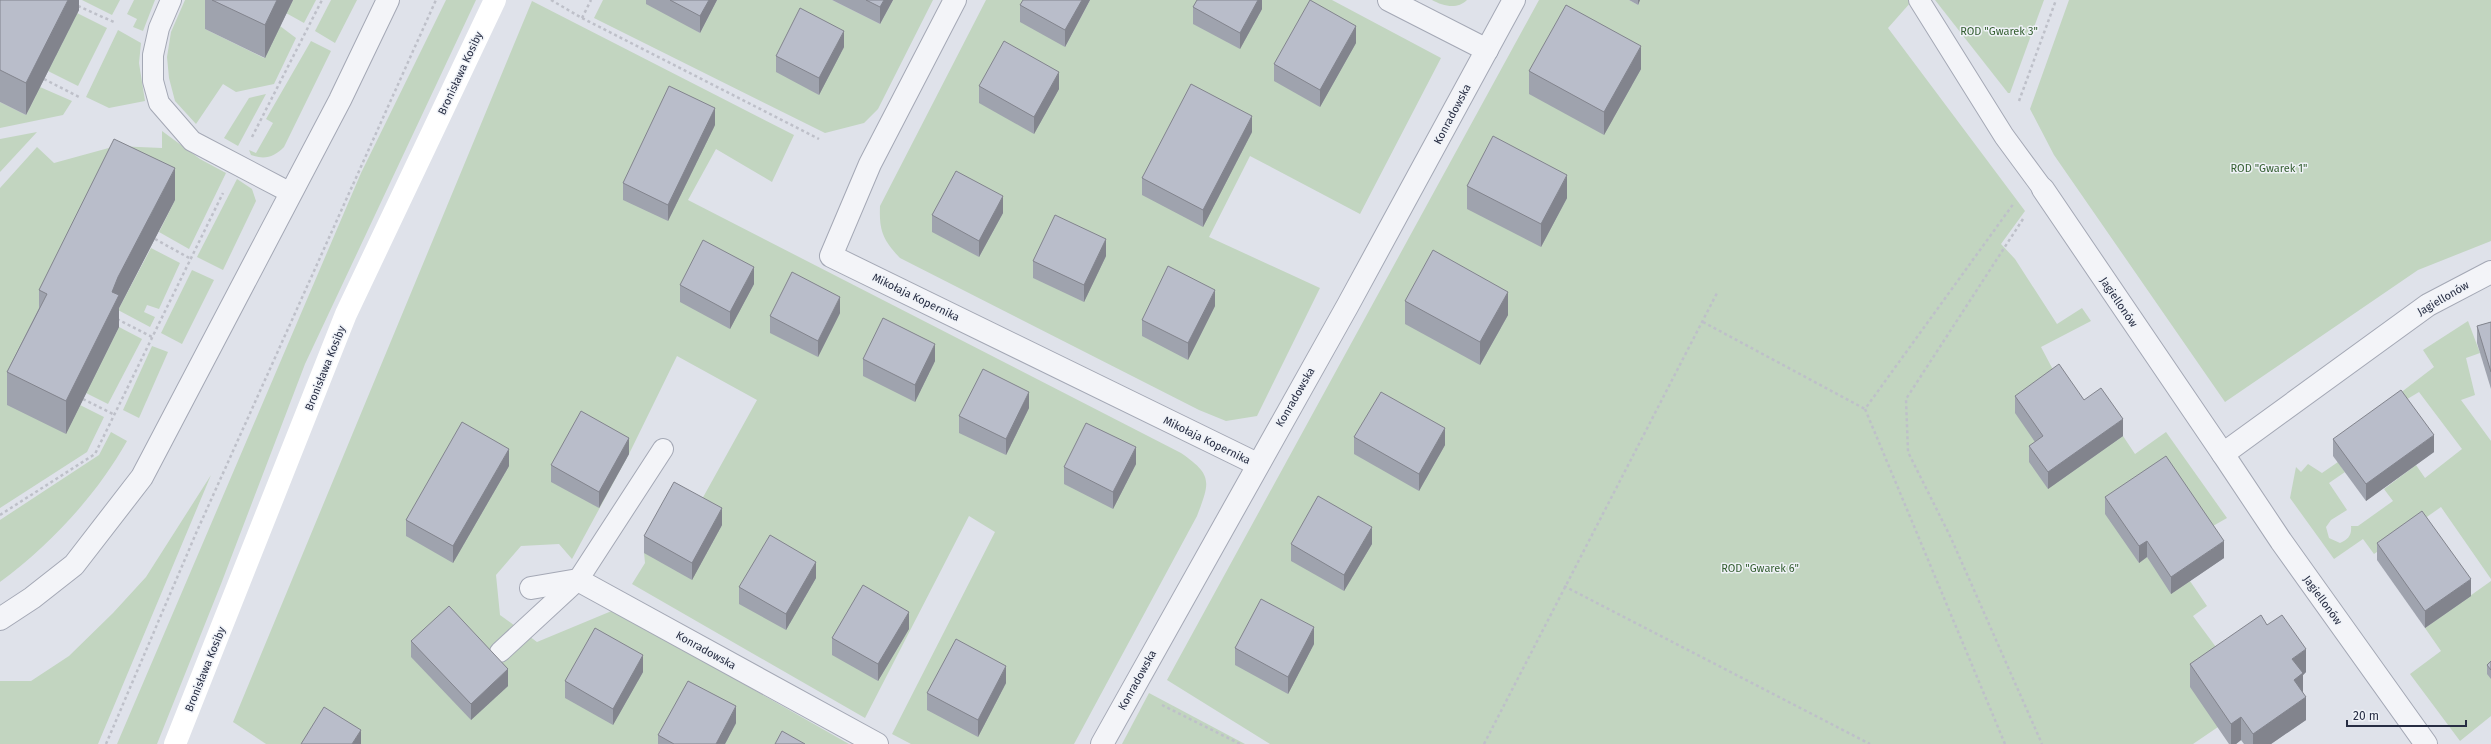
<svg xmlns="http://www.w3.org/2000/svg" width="2491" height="744" font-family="'Fira Sans',sans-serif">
<rect width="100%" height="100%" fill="#dfe2ea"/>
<g fill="#c2d5c0">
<polygon points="82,0 120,0 112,15"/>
<polygon points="134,0 155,0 143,31 133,27 137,19 127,14"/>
<polygon points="185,0 220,0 205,29 264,58 280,26 296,38 274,84 236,92 223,84 196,124 175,101 169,78 167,57 171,32"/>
<polygon points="293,0 316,0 304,23 286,13"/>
<polygon points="331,0 357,0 335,43 315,31"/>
<polygon points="446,0 476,0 305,364 221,584 157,744 117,744 361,173"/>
<polygon points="603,0 648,0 700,33 717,0 832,0 880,24 893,0 933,0 878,109 864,123 825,133 594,18"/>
<path d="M 986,0 L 1032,0 L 1065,47 L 1090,0 L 1332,0 L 1441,58 L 1360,214 L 1250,156 L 1209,237 L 1320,288 L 1257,416 L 1226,421 L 1199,410 L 900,258 C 883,240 879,231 880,206 Z"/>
<path d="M 1432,0 L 1467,0 C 1457,10 1443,6 1432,0 Z"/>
<polygon points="1539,0 1629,0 1638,5 1640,0 1909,0 1911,2 1888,28 2025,211 2001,244 2015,259 2057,324 2082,308 2091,321 2041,347 2059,381 2123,436 2135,454 2166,432 2227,518 2206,530 2166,472 2139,562 2147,557 2190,581 2207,606 2193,616 2227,662 2218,727 2193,744 1270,744 1167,680"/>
<polygon points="1935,0 2044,0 2010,93 2008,93"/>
<polygon points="2069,0 2491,0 2491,241 2418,270 2225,402 2054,155 2030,109"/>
<path d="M 532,1 L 794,135 L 772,182 L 716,149 L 688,200 L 1181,453 C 1213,475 1210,482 1197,516 L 1074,744 L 911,744 L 892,734 L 995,532 L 969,516 L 865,718 L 632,584 L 645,563 L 644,553 L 696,510 L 757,400 L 677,356 L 629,454 L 572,559 L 559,544 L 521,546 L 496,575 L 500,615 L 537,642 L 614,610 L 849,744 L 725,744 L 735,723 L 663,744 L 266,744 L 233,722 Z"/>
<polygon points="77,13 107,28 78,86 48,71"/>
<polygon points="118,30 141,43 139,63 145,101 109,108 86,97"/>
<path d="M 311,41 L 331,51 L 284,147 C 274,157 265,160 251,155 L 249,150 L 256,153 L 273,123 L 266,119 Z"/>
<polygon points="40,87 72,101 63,115 0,128 0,102 26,115"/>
<polygon points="266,94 238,146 224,138 249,98"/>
<polygon points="162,131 200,159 226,173 189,249 159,232 175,200 115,171 80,405 104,417 87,452 0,508 0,188 37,147 54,163 116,146 162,148"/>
<polygon points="37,132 0,172 0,139"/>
<polygon points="237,179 252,189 256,201 223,270 197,257"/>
<polygon points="151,248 180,263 159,309 147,305 144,312 155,317 150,327 118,310"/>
<polygon points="192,270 214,280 182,344 161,333"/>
<path d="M 2468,321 L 2480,353 L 2466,358 L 2475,395 L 2461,400 L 2491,441 L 2491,579 L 2441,507 L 2374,554 L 2363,539 L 2334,559 L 2290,498 L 2296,467 L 2301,472 L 2308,464 L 2322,473 L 2338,462 L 2345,472 L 2329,483 L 2347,510 L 2331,520 L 2326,527 L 2329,538 L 2340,543 C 2348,540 2352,535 2351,526 L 2358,526 L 2393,501 L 2384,489 L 2416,465 L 2425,478 L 2462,449 L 2419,392 L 2404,401 L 2399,394 L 2434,367 L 2423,350 Z"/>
<polygon points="119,327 142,339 108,404 86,393"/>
<polygon points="152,346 168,352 139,418 123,410"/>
<path d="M 111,432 L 127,441 C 96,496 50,545 0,582 L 0,520 L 99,455 Z"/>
<polygon points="211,475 98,744 0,744 0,681 31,681 69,656 113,613 146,577"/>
<polygon points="2491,581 2491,716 2460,741 2410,674 2441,651 2425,628"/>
<polygon points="1149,693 1245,744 1122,744"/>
</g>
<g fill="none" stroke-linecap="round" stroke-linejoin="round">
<defs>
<g id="lane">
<polyline points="171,0 159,28 153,55 153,81 159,103 192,141 289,192"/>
<polyline points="1919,0 2004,136 2043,189"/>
<polyline points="500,652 578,580 663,449"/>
</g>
<g id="street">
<polyline points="955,0 870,164 831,256 1257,464"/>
<polyline points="1389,0 1487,50"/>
<polyline points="2043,189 2223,454"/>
<polyline points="531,588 578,580 877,744"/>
<polyline points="0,619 32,598 74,565 142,477 340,100 388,0"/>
<polyline points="1102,744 1348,305 1514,0"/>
<polyline points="2426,744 2281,541 2223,454 2428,305 2491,272"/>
</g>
</defs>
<use href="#lane" stroke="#a4a8b5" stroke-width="22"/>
<use href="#street" stroke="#a4a8b5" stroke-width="24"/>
<g stroke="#bec0c9" stroke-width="2.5" stroke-dasharray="3 3" stroke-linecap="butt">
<polyline points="551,0 582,18 819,139"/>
<polyline points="78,6 116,23"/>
<polyline points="582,18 591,0"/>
<polyline points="44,79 79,97"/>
<polyline points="2019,101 2056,0"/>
<polyline points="252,137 322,0"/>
<polyline points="2023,219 1906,399 1908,452 1951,538 2042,744"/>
<polyline points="155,239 191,259"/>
<polyline points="117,319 152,337"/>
<polyline points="1703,322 1865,409"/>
<polyline points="83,399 115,415"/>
<polyline points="0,515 95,454 223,193"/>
<polyline points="1564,586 1870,744"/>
<polyline points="1162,705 1240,744"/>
<polyline points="106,744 197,531 436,0"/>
<polyline points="1484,744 1717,293"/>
<polyline points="2005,744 1865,409 2014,203"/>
</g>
<use href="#lane" stroke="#f3f4f8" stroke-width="20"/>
<use href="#street" stroke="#f3f4f8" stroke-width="22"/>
<polyline stroke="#fff" stroke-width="22" points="175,744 346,314 495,0"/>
</g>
<g fill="#9fa3ae">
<polygon points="0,0 79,0 79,10 26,115 0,102"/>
<polygon points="205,0 293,0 265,58 205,29"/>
<polygon points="646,0 717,0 700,33 646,4"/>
<polygon points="832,0 893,0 880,24"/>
<polygon points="1090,0 1065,47 1020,22 1020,5"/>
<polygon points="1262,0 1262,9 1240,49 1193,24 1193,7"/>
<polygon points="1629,0 1640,0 1638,5"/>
<polygon points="1356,43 1320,107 1274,81 1274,64"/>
<polygon points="844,47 819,95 776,72 776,56"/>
<polygon points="1641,69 1604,135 1529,94 1529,71"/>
<polygon points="979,86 1059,89 1034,134 979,103"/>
<polygon points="715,125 668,221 623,200 623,183"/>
<polygon points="1252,132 1203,227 1142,195 1142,178"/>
<polygon points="1467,186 1567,198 1541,247 1467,209"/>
<polygon points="175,200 119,308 119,327 66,434 7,405 7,372 39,308 39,290"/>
<polygon points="1003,213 979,257 932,232 932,215"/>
<polygon points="1106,256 1084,302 1033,278 1033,261"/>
<polygon points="754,284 730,329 680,302 680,285"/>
<polygon points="1405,301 1508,315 1480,365 1405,324"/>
<polygon points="1215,306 1188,360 1142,336 1142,320"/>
<polygon points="840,313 818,357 770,333 770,316"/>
<polygon points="2491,322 2491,389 2477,343 2477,326"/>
<polygon points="863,359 935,361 915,402 863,376"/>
<polygon points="2015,396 2084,400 2123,436 2048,489 2029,462 2029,446 2035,442 2015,413"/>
<polygon points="1029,408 1006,455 959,433 959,416"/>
<polygon points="1354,437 1445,445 1419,491 1354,454"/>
<polygon points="2333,439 2434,452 2366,501 2333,456"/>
<polygon points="629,454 599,508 551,482 551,465"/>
<polygon points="1136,464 1113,509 1064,484 1064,467"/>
<polygon points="509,466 453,563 406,536 406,520"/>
<polygon points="2105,497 2224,558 2171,594 2147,557 2139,563 2105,514"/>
<polygon points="722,525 692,580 644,553 644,536"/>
<polygon points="2377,543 2471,596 2425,628 2377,560"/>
<polygon points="1291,544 1372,544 1344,591 1291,561"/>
<polygon points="816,578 786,630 739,604 739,587"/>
<polygon points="2267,625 2306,672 2303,675 2303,693 2306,720 2271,744 2244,744 2241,740 2236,744 2229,744 2190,687 2190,664"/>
<polygon points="909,629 878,681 832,655 832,638"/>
<polygon points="411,641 508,686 471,720 411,657"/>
<polygon points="1314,644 1288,694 1235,665 1235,648"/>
<polygon points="2491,661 2491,679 2487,674 2487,665"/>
<polygon points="643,672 613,725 565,698 565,681"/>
<polygon points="1006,683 978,737 927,710 927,693"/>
<polygon points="736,723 725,744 658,744 658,735"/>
</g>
<g fill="#82848d">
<polygon points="68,0 79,0 79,10 26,115 26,83"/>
<polygon points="277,0 293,0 265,58 265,25"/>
<polygon points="709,0 717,0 700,33 700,16"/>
<polygon points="884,0 893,0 880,24 880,7"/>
<polygon points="1082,0 1090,0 1065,47 1065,30"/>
<polygon points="1258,0 1262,0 1262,9 1240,49 1240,33"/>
<polygon points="1638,0 1640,0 1638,5"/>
<polygon points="1356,26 1356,43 1320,107 1320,90"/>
<polygon points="844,31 844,47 819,95 819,78"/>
<polygon points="1641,46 1641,69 1604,135 1604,112"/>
<polygon points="1059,72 1059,89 1034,134 1034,117"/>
<polygon points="715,108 715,125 668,221 668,205"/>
<polygon points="1252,116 1252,132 1203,227 1203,210"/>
<polygon points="175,168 175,200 119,308 119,327 66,434 66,401 118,277"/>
<polygon points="1567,175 1567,198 1541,247 1541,224"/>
<polygon points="1003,196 1003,213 979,257 979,241"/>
<polygon points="1106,239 1106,256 1084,302 1084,285"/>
<polygon points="754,267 754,284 730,329 730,312"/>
<polygon points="1215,290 1215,306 1188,360 1188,343"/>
<polygon points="1508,292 1508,315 1480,365 1480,342"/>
<polygon points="840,297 840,313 818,357 818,341"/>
<polygon points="935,344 935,361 915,402 915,385"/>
<polygon points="1029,392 1029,408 1006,455 1006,439"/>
<polygon points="2123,419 2123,436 2048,489 2048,472"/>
<polygon points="1445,428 1445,445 1419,491 1419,474"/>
<polygon points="2434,435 2434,452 2366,501 2366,484"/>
<polygon points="629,438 629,454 599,508 599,492"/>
<polygon points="1136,447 1136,464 1113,509 1113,492"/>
<polygon points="509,449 509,466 453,563 453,546"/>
<polygon points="722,508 722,525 692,580 692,563"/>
<polygon points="1372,527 1372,544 1344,591 1344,575"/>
<polygon points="2147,541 2147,557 2139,563 2139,546"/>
<polygon points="2224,541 2224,558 2171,594 2171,577"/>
<polygon points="816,562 816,578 786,630 786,614"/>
<polygon points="2471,579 2471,596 2425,628 2425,611"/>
<polygon points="909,612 909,629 878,681 878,664"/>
<polygon points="1314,627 1314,644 1288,694 1288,677"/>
<polygon points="2306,649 2306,672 2303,675 2303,696 2294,703 2292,659"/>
<polygon points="643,655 643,672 613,725 613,709"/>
<polygon points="1006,666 1006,683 978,737 978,720"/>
<polygon points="508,669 508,686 471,720 471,704"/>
<polygon points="2306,697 2306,720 2271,744 2253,744 2253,734"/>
<polygon points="736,706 736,723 725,744 716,744"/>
<polygon points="2241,717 2241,740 2236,744 2231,744 2231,724"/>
<polygon points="361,730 361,744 352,744"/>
</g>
<g fill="#b9bdca" stroke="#82848d">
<polygon points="0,0 68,0 26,83 0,70"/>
<polygon points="212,0 277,0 265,25"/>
<polygon points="670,0 709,0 700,16"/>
<polygon points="866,0 884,0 880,7"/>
<polygon points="1023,0 1082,0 1065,30 1020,5"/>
<polygon points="1197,0 1258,0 1240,33 1193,7"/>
<polygon points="1310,0 1356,26 1320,90 1274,64"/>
<polygon points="1566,5 1641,46 1604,112 1529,71"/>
<polygon points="800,8 844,31 819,78 776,56"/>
<polygon points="1004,41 1059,72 1034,117 979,86"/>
<polygon points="1191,84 1252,116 1203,210 1142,178"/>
<polygon points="669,86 715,108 668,205 623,183"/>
<polygon points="1493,136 1567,175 1541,224 1467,186"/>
<polygon points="114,139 175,168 118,277 112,292 119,295 66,401 7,372 47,294 39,290"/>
<polygon points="956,171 1003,196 979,241 932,215"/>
<polygon points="1055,215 1106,239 1084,285 1033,261"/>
<polygon points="703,240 754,267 730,312 680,285"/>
<polygon points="1433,250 1508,292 1480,342 1405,301"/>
<polygon points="1168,266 1215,290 1188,343 1142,320"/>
<polygon points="792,272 840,297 818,341 770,316"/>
<polygon points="883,318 935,344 915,385 863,359"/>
<polygon points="2491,322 2491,372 2477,326"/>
<polygon points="2059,364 2084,400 2101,388 2123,419 2048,472 2029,446 2043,436 2015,396"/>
<polygon points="983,369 1029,392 1006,439 959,416"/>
<polygon points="2401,390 2434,435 2366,484 2333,439"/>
<polygon points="1381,392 1445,428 1419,474 1354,437"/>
<polygon points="581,411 629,438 599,492 551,465"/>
<polygon points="462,422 509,449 453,546 406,520"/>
<polygon points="1086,423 1136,447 1113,492 1064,467"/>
<polygon points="2166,456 2224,541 2171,577 2147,541 2139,546 2105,497"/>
<polygon points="674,482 722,508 692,563 644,536"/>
<polygon points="1318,496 1372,527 1344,575 1291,544"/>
<polygon points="2422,511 2471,579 2425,611 2377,543"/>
<polygon points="770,535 816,562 786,614 739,587"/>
<polygon points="863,585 909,612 878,664 832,638"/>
<polygon points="1261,599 1314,627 1288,677 1235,648"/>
<polygon points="449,606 508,669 471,704 411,641"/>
<polygon points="2261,615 2267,625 2282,615 2306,649 2292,659 2303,673 2294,680 2306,697 2253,734 2241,717 2231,724 2190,664"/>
<polygon points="595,628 643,655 613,709 565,681"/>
<polygon points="956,639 1006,666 978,720 927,693"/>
<polygon points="2491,661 2491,670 2487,665"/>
<polygon points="688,681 736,706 716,744 674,744 658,735"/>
<polygon points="324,707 361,730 352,744 301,744"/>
<polygon points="782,731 805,744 775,744"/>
</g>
<g text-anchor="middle" stroke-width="3" stroke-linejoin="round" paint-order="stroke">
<g font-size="11" fill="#366033" stroke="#eff2f7">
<text x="1999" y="35">ROD "Gwarek 3"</text>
<text x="2269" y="172">ROD "Gwarek 1"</text>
<text x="1760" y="572">ROD "Gwarek 6"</text>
</g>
<g font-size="11" fill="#272d43" stroke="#eff2f7">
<text transform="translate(460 73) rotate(-65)" y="4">Bronisława Kosiby</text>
<text transform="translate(1452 114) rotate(-62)" y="4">Konradowska</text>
<text transform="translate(916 297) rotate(26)" y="4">Mikołaja Kopernika</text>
<text transform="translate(2443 298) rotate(-30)" y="4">Jagiellonów</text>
<text transform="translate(2119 302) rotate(56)" y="4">Jagiellonów</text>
<text transform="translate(325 368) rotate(-68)" y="4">Bronisława Kosiby</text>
<text transform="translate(1295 397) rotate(-60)" y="4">Konradowska</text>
<text transform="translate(1207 440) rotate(26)" y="4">Mikołaja Kopernika</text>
<text transform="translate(2323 600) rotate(54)" y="4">Jagiellonów</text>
<text transform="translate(706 650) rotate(29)" y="4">Konradowska</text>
<text transform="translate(205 669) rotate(-68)" y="4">Bronisława Kosiby</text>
<text transform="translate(1137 680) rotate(-61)" y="4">Konradowska</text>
</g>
</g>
<path d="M2347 720v6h119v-6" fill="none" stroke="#272d43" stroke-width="2"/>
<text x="2353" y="720" font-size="12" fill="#272d43" stroke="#eff2f7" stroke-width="3" paint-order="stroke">20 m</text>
</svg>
